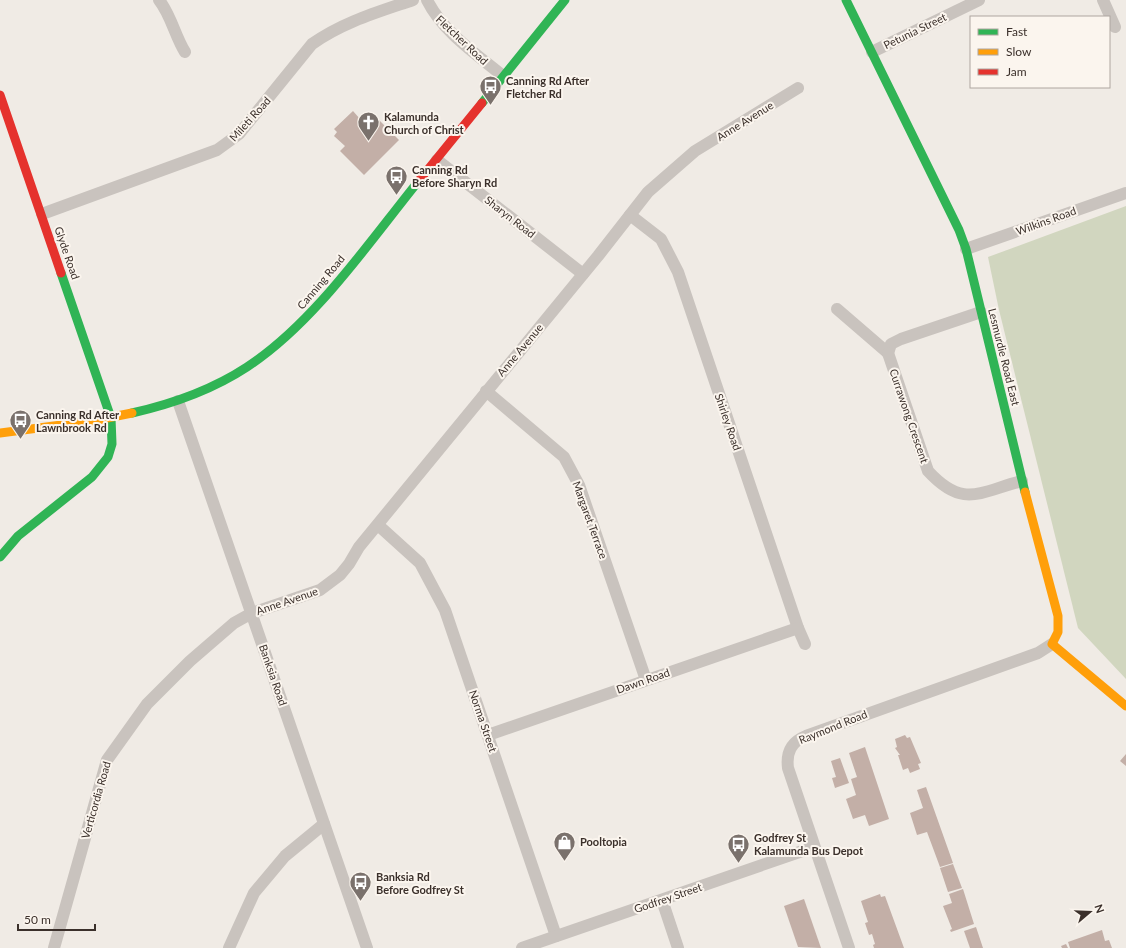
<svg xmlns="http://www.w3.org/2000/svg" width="1126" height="948" font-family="Lato,sans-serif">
<rect width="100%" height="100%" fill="#f0ebe5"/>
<polygon fill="#d1d6bf" points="1126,206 1126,679 1078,628 999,310 988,257"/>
<g fill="#c3afa7">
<polygon points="353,111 360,119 364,115 375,116 399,140 364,175 340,151 345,146 334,136 337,132 334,129"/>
<polygon points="905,735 907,738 910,737 921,763 918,764 920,769 910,773 908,768 903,770 898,755 900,755 895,748 897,747 895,739"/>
<polygon points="865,747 889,819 869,826 865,815 853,819 846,799 856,795 851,779 857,777 849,753"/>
<polygon points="1126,754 1126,766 1120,761"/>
<polygon points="840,758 849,783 835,788 832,778 836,777 831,761"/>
<polygon points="926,787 953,863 940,867 927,832 917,835 910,813 923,808 917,790"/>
<polygon points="953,864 962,888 948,892 940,868"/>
<polygon points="963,889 974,924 951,932 950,930 952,929 943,906 952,903 949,894"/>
<polygon points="880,894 881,897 885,896 904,948 874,948 873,945 875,944 872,934 869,935 865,923 868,922 861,901"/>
<polygon points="804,899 821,948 798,947 784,906"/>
<polygon points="976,927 983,948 970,948 964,931"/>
<polygon points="1102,930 1105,941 1109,940 1112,948 1070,948 1068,942"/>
<polygon points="1066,944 1068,948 1062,948 1061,946"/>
</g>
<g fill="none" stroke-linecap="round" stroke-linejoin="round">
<g stroke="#c9c3be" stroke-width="12">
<path d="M 159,0 C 171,15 175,36 185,52"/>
<path d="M 427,0 C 443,32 475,53 503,76"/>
<polyline points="1103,0 1115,27"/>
<polyline points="872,52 979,0"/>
<polyline points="437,160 583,274"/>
<path d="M 42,214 L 217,150 L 239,134 L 312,44 C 343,22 378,12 413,0"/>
<polyline points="630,215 661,239 678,272 798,628 805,644"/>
<polyline points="966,249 1126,193"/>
<polyline points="837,309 888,353 891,344 901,339 981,312"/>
<path d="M 888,353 L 928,471 C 963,509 979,492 1022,481"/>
<polyline points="486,391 564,457 579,485 646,680"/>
<polyline points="178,401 367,948"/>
<polyline points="378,525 420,563 445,610 556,936"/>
<polyline points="488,735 798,628"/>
<polyline points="662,900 678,948"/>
<polyline points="54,948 107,760 147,704 190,661 234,623 252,613 320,590 340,575 349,564 359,547 598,256 648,192 695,151 798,88"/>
<polyline points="229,948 254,893 285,856 324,824"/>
<polyline points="522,948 814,847"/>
<path d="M 849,948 L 788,768 C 786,752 791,742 806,736 L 1038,653 L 1052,644"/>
</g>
<g stroke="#30b455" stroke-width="9">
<polyline points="846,0 959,230 966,249 1025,492"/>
<polyline points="482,103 565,0"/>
<path d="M 132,413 C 172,404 212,390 247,367 C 313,324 367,245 417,183"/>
<polyline points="0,557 18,536 92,477 108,457 112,444 111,418 61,273"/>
</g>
<g stroke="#ff9f0a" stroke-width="9">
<polyline points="0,433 92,421 132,413"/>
<polyline points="1025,492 1058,616 1058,632 1052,644 1126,706"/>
</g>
<g stroke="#e5322d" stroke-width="9">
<polyline points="0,95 61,273"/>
<polyline points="417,183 482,103"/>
</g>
</g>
<defs>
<symbol id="bus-pin" viewBox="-11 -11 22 30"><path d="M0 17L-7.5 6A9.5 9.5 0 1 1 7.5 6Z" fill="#7a716c" stroke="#fbf5ee"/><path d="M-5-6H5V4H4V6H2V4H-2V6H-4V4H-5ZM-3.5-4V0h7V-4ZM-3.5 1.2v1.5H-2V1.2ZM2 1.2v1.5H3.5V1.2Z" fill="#fff"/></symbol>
<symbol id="church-pin" viewBox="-11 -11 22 30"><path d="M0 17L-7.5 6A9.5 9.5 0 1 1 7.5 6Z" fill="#7a716c" stroke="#fbf5ee"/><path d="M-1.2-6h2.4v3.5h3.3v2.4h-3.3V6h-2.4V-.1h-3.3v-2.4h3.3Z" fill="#fff"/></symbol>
<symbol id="shop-pin" viewBox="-11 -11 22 30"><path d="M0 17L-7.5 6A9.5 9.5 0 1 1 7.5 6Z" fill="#7a716c" stroke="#fbf5ee"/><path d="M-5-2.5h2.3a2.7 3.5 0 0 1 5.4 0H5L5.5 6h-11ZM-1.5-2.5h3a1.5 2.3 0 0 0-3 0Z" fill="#fff"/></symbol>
</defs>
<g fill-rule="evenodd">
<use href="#bus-pin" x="478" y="74" width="25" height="34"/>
<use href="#church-pin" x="356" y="110" width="25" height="34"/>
<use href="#bus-pin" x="384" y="164" width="25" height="34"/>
<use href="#bus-pin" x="8" y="408" width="25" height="34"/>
<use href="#shop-pin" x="552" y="830" width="25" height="34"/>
<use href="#bus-pin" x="726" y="832" width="25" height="34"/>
<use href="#bus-pin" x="348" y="870" width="25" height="34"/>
</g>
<g text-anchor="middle" stroke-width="4" stroke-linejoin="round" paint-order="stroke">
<g font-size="11" fill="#3b302b" stroke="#fbf5ee">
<text transform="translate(915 31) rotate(-26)" y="4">Petunia Street</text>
<text transform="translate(462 40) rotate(43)" y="4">Fletcher Road</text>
<text transform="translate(250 119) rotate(-48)" y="4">Mileti Road</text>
<text transform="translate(745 121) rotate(-32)" y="4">Anne Avenue</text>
<text transform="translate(510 217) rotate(38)" y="4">Sharyn Road</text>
<text transform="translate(1046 221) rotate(-20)" y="4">Wilkins Road</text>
<text transform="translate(67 253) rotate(71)" y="4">Glyde Road</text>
<text transform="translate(321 282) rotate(-50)" y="4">Canning Road</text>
<text transform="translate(520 350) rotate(-50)" y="4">Anne Avenue</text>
<text transform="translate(1004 357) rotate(76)" y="4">Lesmurdie Road East</text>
<text transform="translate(909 416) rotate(71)" y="4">Currawong Crescent</text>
<text transform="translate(728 422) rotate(71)" y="4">Shirley Road</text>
<text transform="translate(590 520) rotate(70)" y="4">Margaret Terrace</text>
<text transform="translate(287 601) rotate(-19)" y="4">Anne Avenue</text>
<text transform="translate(273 675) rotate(71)" y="4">Banksia Road</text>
<text transform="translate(643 681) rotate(-19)" y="4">Dawn Road</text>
<text transform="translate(483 721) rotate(71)" y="4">Norma Street</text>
<text transform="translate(833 727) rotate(-22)" y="4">Raymond Road</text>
<text transform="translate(96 800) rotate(-74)" y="4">Verticordia Road</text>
<text transform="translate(668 898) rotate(-19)" y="4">Godfrey Street</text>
</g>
<g font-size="11" font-weight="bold" fill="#3b302b" stroke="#fbf5ee" text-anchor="start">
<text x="506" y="85">Canning Rd After<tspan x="506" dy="13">Fletcher Rd</tspan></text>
<text x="384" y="121">Kalamunda<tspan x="384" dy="13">Church of Christ</tspan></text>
<text x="412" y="174">Canning Rd<tspan x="412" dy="13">Before Sharyn Rd</tspan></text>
<text x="36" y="419">Canning Rd After<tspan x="36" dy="13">Lawnbrook Rd</tspan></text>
<text x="754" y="842">Godfrey St<tspan x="754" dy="13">Kalamunda Bus Depot</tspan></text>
<text x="580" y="846">Pooltopia</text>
<text x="376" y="881">Banksia Rd<tspan x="376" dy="13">Before Godfrey St</tspan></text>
</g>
</g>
<rect x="970" y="16" width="140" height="72" fill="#fbf5ee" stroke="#aea6a0"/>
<rect x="978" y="29" width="20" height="6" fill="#30b455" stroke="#aea6a0"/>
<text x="1006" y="36" font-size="12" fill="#3b302b">Fast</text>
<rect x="978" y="49" width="20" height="6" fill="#ff9f0a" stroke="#aea6a0"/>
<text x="1006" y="56" font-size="12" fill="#3b302b">Slow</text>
<rect x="978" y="69" width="20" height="6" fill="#e5322d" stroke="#aea6a0"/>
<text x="1006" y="76" font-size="12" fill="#3b302b">Jam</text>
<g transform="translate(1090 912) rotate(71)" stroke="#fbf5ee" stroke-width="3" paint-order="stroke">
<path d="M0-3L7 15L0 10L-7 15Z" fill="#3b302b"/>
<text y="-6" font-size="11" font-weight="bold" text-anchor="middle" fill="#3b302b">N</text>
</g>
<path d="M18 924v6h77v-6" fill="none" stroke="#3b302b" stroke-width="2"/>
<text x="24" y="924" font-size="12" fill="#3b302b" stroke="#fbf5ee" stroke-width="3" paint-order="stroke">50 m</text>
</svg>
